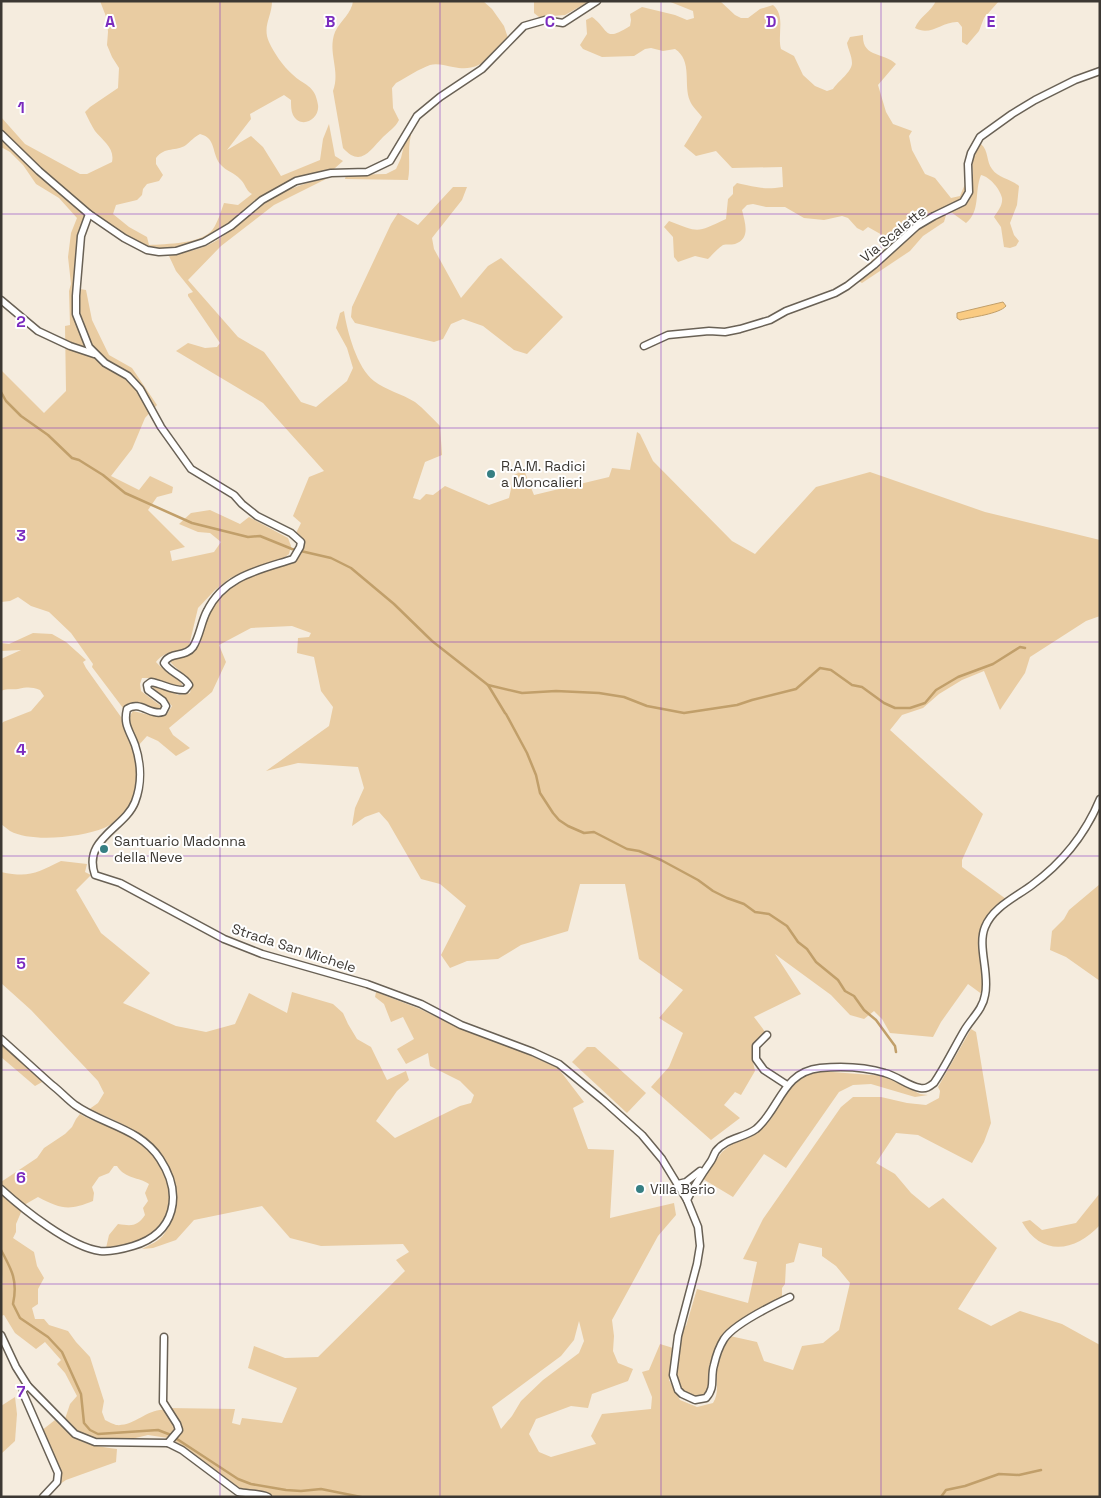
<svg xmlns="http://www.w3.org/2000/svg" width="1101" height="1498" font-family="'Space Grotesk',sans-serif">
<rect width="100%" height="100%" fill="#f5ecde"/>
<g fill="#e9cca2" fill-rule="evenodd">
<path d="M 100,1 L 272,1 C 272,17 262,26 269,42 C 274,53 283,66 292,74 C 304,86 315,84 318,105 C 320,119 301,130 293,115 C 291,111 291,105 291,100 L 284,95 L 250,114 L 251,119 L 227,150 L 251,136 L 263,147 L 281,176 L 320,160 L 323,139 L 329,124 L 335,156 L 343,161 L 334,169 L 294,179 L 284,184 L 264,196 L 221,230 L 190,246 L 166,250 L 146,247 L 103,222 L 68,194 L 1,132 L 1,117 L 25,144 L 80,174 L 87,174 L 112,162 C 115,148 103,141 95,131 C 91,125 88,118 85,112 L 90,107 L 118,88 L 119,68 L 112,57 L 107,45 L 108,32 L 107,19 ZM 200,134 C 217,138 211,154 221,165 C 226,171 235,173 240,179 C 246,184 245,190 252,194 L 238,205 L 224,203 C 221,211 218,222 213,229 C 202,244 166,244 149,245 L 147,237 L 129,227 L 113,214 L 116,205 L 137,200 L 142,195 L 143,189 L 147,184 L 159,181 L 163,175 L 156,164 L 156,158 C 165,146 176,152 186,145 C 191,141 194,137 200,134 Z"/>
<path d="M 353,1 L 483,1 L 492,9 L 504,26 L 508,38 C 489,56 482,73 453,67 C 446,66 438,63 430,65 C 419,69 407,77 396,83 L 392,88 L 393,108 L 399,120 C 395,128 389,131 383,137 C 370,150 361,168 343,148 L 333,91 C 341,71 327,52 335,32 C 340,21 352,13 353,1 Z"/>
<polygon points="534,1 590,1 565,15 539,17 534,13"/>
<path d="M 668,1 L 720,1 L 735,15 L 741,18 L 748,18 L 760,9 L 773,5 C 786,16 777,34 781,49 L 794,56 L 803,75 L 815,86 L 827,91 L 833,89 C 838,81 852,72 852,63 C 852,56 848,49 847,43 L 850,37 L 863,35 C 862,58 884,52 896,64 L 878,85 L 886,112 L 893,124 L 912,131 L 909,136 L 912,150 L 925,174 L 935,178 L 951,198 L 960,196 L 965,184 L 973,174 L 972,161 L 975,147 L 981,144 C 989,151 986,161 992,169 C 998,178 1011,179 1019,186 L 1017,205 L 1010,223 L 1014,235 L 1019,241 L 1016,246 L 1010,248 L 1004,247 L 1001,227 L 994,217 C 998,211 1003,205 1002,198 C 1000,189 990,177 981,175 C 974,192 981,211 966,223 L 951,212 L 946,215 L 944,222 L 923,236 L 910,251 L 862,283 L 857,280 L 858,273 L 894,241 L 891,235 L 884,236 L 868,227 L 863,231 L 857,228 L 848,218 L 842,216 L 824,220 L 804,218 L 785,207 L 766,207 L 753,204 L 747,205 L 742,210 C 745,223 751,238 735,244 C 731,245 726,244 723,245 C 718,248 712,255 708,259 L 695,256 L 678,262 L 674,257 L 673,237 L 664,227 L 669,221 C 700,233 696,233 726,219 L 728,199 L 733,194 L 733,187 L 737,183 C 756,187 763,190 783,187 L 782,167 L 732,168 L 716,151 L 696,156 L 684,146 L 702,117 C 698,112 692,106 690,101 C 683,84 693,61 675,49 L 663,51 L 651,48 L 645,49 L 634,56 L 602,57 L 583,49 L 580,45 L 587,34 L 586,20 L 592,17 C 610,30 603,43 630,26 L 631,20 L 630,14 L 642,7 L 675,15 L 687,20 L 694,18 L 693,11 Z"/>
<path d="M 936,1 L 999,1 L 984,18 L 979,31 L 967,45 L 962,42 L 962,27 L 958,22 C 942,21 931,37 915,28 C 919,17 931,12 936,1 Z"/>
<path d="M 409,135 L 411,135 C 407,150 411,165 408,180 L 345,179 L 346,175 L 386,174 L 396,169 L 401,158 L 405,141 Z"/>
<path d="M 1,139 L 37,174 L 85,215 L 78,236 L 73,296 L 74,316 L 76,324 L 84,322 L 80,313 L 80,289 L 86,290 L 92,320 L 109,355 L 132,368 L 157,405 L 145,418 L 132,449 L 111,476 L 139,490 L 150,476 L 173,487 L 172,493 L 157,497 L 148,510 L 185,547 L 170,551 L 172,561 L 214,552 L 221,542 L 210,533 L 198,532 L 179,524 L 191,513 L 210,510 L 240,524 L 249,517 L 288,538 L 291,546 L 289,554 L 284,558 L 276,562 L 259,566 L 230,578 L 215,590 L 198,608 L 189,646 C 177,653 165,650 156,662 C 164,671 174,675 182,684 L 181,687 L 150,678 L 142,678 L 140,684 L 141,691 L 161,706 L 160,710 C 145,710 140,697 123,708 L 92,667 L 93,664 L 71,633 L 49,612 L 31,606 L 18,597 L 10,601 L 1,602 L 1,370 L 44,413 L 66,391 L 65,326 L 70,325 L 69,291 L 71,284 L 68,257 L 71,233 L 77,218 L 59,198 L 36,184 L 23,165 L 10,152 L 1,147 Z"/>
<path d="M 328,178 L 274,205 L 221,246 L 188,280 L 238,337 L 264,352 L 301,402 L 316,407 L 347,381 L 353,368 L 347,348 L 336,328 L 340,313 L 344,311 C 347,331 357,368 374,381 C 386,390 402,394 415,402 C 424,409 432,418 440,426 L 442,455 L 425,462 L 413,498 L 420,500 L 426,494 L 433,495 L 445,486 L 489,505 L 509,498 L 514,475 L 524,470 L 534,495 L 609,477 L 612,468 L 630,470 L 637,432 L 640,434 L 653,461 L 732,541 L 755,554 L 816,487 L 870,472 L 985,512 L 1100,540 L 1100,616 L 1086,621 L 1030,657 L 1025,673 L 1000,710 L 984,671 L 962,680 L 939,694 L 923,708 L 902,715 L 890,730 L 983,814 L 962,860 L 962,867 L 1006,899 C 1000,904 993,908 988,914 C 971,938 986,968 983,995 L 968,984 L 941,1022 L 933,1037 L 890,1033 L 882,1019 L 874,1011 L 864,1019 L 850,1015 L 831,995 L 775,954 L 801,994 L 754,1017 L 766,1033 C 750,1045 751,1053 755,1071 L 741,1095 L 735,1092 L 724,1105 L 740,1118 L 711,1140 L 651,1087 L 669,1067 L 683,1033 L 659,1018 L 683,990 L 639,959 L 625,884 L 580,884 L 568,931 L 521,945 L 498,959 L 467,961 L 450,968 L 441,955 L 466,906 L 440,884 L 421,879 L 388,822 L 379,812 L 365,817 L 352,826 L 355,808 L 364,788 L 358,767 L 298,763 L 266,771 L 329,726 L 333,707 L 321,691 L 314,657 L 297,653 L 298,638 L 309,637 L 311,633 L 292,626 L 251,628 L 219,645 L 226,662 L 212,692 L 169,728 L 173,735 L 190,748 L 176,756 L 158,741 L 147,736 L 138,746 C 132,733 124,723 133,711 L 158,717 L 167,714 L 172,706 L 166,699 L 151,686 L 153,685 L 165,688 L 178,695 L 190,693 L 192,683 C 186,674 175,669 169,660 L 182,657 L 194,652 L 199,644 L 209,612 L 220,595 L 230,586 L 260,572 L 277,568 L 287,563 L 298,546 L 292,535 L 296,533 L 301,523 L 293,516 L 309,477 L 324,471 L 263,403 L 176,351 L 188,343 L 205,348 L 217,347 L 220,343 L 188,296 L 188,294 L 193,292 L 176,271 L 169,256 C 181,253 194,251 206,246 C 223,239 234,226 249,214 C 275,194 295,185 328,178 Z"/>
<polygon points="453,187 467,187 462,200 432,238 434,249 461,298 488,266 501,258 563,317 527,354 514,350 483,326 463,319 451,324 443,339 434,342 355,323 351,317 352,307 391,224 398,213 418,225"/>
<path d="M 33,633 L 52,634 L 66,642 L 86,660 L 83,662 L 86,668 L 121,717 C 123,727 128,736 132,746 C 136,757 138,771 137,783 C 136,802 121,821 104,828 C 82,837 32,843 10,831 C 7,829 4,826 1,824 L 1,725 L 3,722 L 31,711 L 44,696 L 40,690 C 31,687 28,687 18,689 C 12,690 8,688 1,691 L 1,659 L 21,650 L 1,651 L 1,643 L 9,644 Z"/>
<path d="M 61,861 L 87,864 L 85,872 L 91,875 L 76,890 L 101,933 L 150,973 L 123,1003 L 176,1026 L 206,1032 L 235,1024 L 249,993 L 287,1013 L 292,992 L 333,1004 L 343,1013 L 348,1024 L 357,1039 L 371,1047 L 387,1080 L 406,1071 L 409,1080 L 397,1091 L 376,1121 L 395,1138 L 460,1106 L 471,1103 L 474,1095 L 460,1081 L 430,1066 L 428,1053 L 406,1064 L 397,1049 L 414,1039 L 403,1017 L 391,1022 L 384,1004 L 375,997 L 376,992 L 420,1009 L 459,1028 L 507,1045 L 558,1068 L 584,1102 L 573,1108 L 588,1149 L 614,1150 L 610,1218 L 674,1203 L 676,1215 L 658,1236 L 612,1320 L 614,1336 L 613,1351 L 618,1363 L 633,1369 L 628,1381 L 592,1394 L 588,1408 L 571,1406 L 536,1419 L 529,1434 L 539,1452 L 551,1457 L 596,1444 L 591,1436 L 602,1414 L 651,1409 L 652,1397 L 642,1372 L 649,1370 L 660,1344 L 673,1348 L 669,1380 L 680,1400 L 697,1407 L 713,1403 C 720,1391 715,1384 717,1371 C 719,1358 724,1347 730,1336 L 757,1342 L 764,1361 L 793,1370 L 802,1346 L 823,1343 L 839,1330 L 850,1283 L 836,1266 L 822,1256 L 822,1248 L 799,1243 L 794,1262 L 786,1264 L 785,1284 L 782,1288 L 782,1297 L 762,1308 L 727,1332 L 709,1389 L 705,1395 L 695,1398 L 680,1390 L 675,1378 L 682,1327 L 686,1326 L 697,1289 L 748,1303 L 757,1262 L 743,1259 L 763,1219 L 841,1107 L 853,1097 L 881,1097 L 907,1103 L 926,1105 L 939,1098 L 940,1091 L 938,1087 L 971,1029 L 976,1032 L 991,1123 L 984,1142 L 972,1163 L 918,1135 L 896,1133 L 876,1163 L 895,1174 L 911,1193 L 929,1208 L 943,1198 L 997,1248 L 958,1309 L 991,1326 L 1020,1311 L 1062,1324 L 1100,1345 L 1100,1497 L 275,1497 C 263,1492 249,1493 237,1487 C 220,1480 190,1454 175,1441 L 180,1429 L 167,1408 L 235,1409 L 232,1423 L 240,1425 L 242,1418 L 282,1423 L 297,1388 L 248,1368 L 254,1346 L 285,1358 L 318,1357 L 405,1271 L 396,1260 L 409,1252 L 403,1244 L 321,1246 L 290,1238 L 262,1206 L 194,1220 L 176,1240 L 153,1248 L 142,1249 C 149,1245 160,1241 164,1234 C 187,1205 174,1165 149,1142 C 132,1127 109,1117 88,1110 L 98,1103 L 104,1093 L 98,1081 L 31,1010 L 1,983 L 1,872 C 30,878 36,873 61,861 ZM 579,1321 L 584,1341 L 579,1353 L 543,1380 L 521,1401 L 512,1416 L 501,1429 L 492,1407 L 561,1356 L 574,1340 Z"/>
<polygon points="1100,884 1100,981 1066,957 1050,950 1052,931 1064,919 1069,910"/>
<polygon points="1,1043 44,1081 35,1086 1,1057"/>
<polygon points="587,1047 595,1047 646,1093 627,1113 572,1062"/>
<polygon points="819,1071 885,1076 920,1094 928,1095 915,1097 871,1084 853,1085 839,1092 786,1168 764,1154 733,1197 703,1179 722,1152 732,1144 751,1137 771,1119 783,1097 791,1087 805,1076"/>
<path d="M 80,1114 C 101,1126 127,1130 146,1146 C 156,1154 165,1169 168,1182 C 179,1229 147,1244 106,1248 L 109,1235 L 118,1224 C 131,1226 137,1227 145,1215 L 143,1208 L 148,1201 L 145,1193 L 149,1184 C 139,1177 125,1179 117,1166 L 114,1166 L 109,1173 L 99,1177 L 92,1187 L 94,1193 L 93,1201 C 69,1211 61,1209 38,1197 L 24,1205 L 1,1185 L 1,1182 L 37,1158 L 44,1148 L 65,1134 L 72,1127 L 76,1119 Z"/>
<path d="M 1,1193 L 22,1210 L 16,1224 L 16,1232 L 13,1238 L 34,1252 L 37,1266 L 44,1278 L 38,1289 L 38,1304 L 32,1308 L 35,1319 L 44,1319 L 49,1325 L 68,1331 L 76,1342 L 90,1357 L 104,1401 L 102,1412 L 105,1420 C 109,1422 113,1424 116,1425 C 134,1427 148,1408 165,1410 L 176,1429 L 168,1438 L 148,1435 L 127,1440 L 97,1440 L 77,1431 L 65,1419 L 70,1404 L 77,1396 L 65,1373 L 57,1364 L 61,1360 L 45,1342 L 36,1349 L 15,1333 L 4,1315 L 1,1316 C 1,1306 4,1276 1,1269 Z"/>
<path d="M 1100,1193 L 1100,1225 C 1076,1251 1042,1258 1022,1222 L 1030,1220 L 1042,1230 L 1076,1223 Z"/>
<polygon points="15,1397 17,1414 15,1441 1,1454 1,1406"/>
<path d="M 55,1420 C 78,1443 85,1445 117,1449 L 116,1462 L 66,1480 L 60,1484 L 41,1431 Z"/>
</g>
<path fill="#facb82" stroke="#c19f6a" d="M 1003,302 L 1006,306 C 999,314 972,317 960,320 L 957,318 L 957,313 Z"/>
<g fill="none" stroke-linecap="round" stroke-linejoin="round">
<g stroke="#c19f6a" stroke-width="2.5">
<polyline points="1,392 6,401 21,416 48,435 72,458 79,460 103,475 125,493 192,523 248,537 260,536 292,549 331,558 351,568 394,604 432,641 488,685 505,713"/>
<polyline points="488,685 522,693 556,691 599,693 624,697 647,706 684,713 737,705 752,700 796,689 820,668 831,670 852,685 862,687 884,703 895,708 910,708 925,703 936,690 958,677 993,664 1020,647 1025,648"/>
<polyline points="506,714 527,753 536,775 540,793 553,813 559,820 568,826 584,833 594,832 627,849 639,851 661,860 698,880 713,891 727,898 744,904 755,912 769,914 787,926 798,942 807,949 816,962 838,980 845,991 854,996 864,1010 876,1020 895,1046 896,1052"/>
<path d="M 1,1250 C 12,1270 18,1281 13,1304 L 20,1318 L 48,1337 L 62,1352 L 81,1394 L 84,1423 L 90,1430 L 98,1434 L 158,1430 L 171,1435"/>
<polyline points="177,1439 238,1479 251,1484 286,1490 301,1491 321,1489 361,1497"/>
<polyline points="941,1497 946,1490 965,1486 999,1474 1019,1475 1041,1470"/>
</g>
<defs>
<g id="minor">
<polyline points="1,134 39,171 89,214 124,238 147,250 159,252 176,251 204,242 231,226 262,200 296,181 331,173 367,172 390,161 417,116 440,97 482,69 524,26 545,20 563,23 597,1"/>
<path d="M 89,214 L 81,236 L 76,296 L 76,314 L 89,347 L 105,363 L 128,376 L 140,389 L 161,427 L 191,469 L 234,495 L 242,504 L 257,516 L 291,533 L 301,542 L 300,547 L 293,559 C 259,570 224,576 207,611 C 201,622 200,636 193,647 C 185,658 170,651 164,663 C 170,673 183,675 189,685 L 185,690 C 173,691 163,684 151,682 L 147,685 L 148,690 L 163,701 L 166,706 L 163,712 C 150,716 140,700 127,709 C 123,725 130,731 135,745 C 141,763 142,784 135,802 C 125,828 82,839 95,875 L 120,883 L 224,939 L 262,954 L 367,984 L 421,1004 L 461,1025 L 533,1052 L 559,1064 L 604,1101 L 642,1135 L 662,1159 L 687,1200 L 698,1227 L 700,1246 L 697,1264 L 678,1336 L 673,1375 L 678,1390 L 682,1394 L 695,1400 L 706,1398 C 716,1387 710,1378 714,1365 C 716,1356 719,1347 724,1339 C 734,1324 773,1305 790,1297"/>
<polyline points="1,300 38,331 70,346 94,354"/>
<polyline points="644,346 668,335 709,331 725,332 740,329 770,320 786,311 835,293 847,286 874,265 917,226 934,216 963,202 969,192 968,164 971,153 980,137 1012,114 1035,100 1075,80 1100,71"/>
<polyline points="767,1035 756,1046 756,1059 764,1070 787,1085"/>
<path d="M 1,1039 C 18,1054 35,1070 52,1085 C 60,1091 67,1099 75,1105 C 103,1125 140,1128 160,1159 C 183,1194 176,1233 133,1246 C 123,1249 110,1252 100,1251 C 70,1247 23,1209 1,1189"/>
<polyline points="678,1184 686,1182 700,1171"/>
<path d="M 687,1200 C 694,1186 702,1174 711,1161 C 713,1158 714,1154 716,1151 C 726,1138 744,1138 756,1129 C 780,1109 782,1072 820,1068 C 841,1066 865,1067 885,1073 C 897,1076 908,1086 920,1088 C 926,1089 929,1087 934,1083 C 945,1067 954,1048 964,1031 C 971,1019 983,1009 985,995 C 990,974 977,946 985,927 C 993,907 1016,897 1032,885 C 1062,863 1086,833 1100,799"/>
<path d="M 1,1335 L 16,1367 L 28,1386 L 75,1434 L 95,1442 L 168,1443 L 182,1450 L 238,1492 C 248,1494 259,1493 268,1497"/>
<polyline points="164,1337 163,1402 177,1424 179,1430 168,1443"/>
<polyline points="28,1386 23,1390 23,1393 58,1473 57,1482 43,1497"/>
</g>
</defs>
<use href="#minor" stroke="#696155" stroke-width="9"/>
<use href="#minor" stroke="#fff" stroke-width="6"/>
</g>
<path fill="none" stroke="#7b2cbf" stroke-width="1" stroke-opacity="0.55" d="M 220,1 L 220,1497M 440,1 L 440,1497M 661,1 L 661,1497M 881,1 L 881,1497M 1,214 L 1100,214M 1,428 L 1100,428M 1,642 L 1100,642M 1,856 L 1100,856M 1,1070 L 1100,1070M 1,1284 L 1100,1284"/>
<g fill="#367f83" stroke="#fff" stroke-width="2">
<circle cx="491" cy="474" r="5"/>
<circle cx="104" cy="849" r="5"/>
<circle cx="640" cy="1189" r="5"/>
</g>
<g text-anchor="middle" stroke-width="4" stroke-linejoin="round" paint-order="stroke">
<g font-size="14" fill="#3c3833" stroke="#fff">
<text transform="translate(893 234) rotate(-39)" y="5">Via Scalette</text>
<text transform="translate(294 948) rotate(18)" y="5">Strada San Michele</text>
</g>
<g font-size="14" fill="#3c3833" stroke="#fff" text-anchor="start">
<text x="501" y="471">R.A.M. Radici<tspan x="501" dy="16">a Moncalieri</tspan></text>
<text x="114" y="846">Santuario Madonna<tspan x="114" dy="16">della Neve</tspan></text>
<text x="650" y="1194">Villa Berio</text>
</g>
</g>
<g font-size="16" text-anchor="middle" font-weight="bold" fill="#7b2cbf" stroke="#fff" stroke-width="4" stroke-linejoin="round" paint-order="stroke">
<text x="110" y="27">A</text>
<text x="330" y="27">B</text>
<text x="550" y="27">C</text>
<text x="771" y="27">D</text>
<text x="991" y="27">E</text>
<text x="21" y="113">1</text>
<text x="21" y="327">2</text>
<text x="21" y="541">3</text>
<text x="21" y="755">4</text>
<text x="21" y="969">5</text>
<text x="21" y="1183">6</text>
<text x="21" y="1397">7</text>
</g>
<rect width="1101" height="1498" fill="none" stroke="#3c3833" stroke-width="5"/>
</svg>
